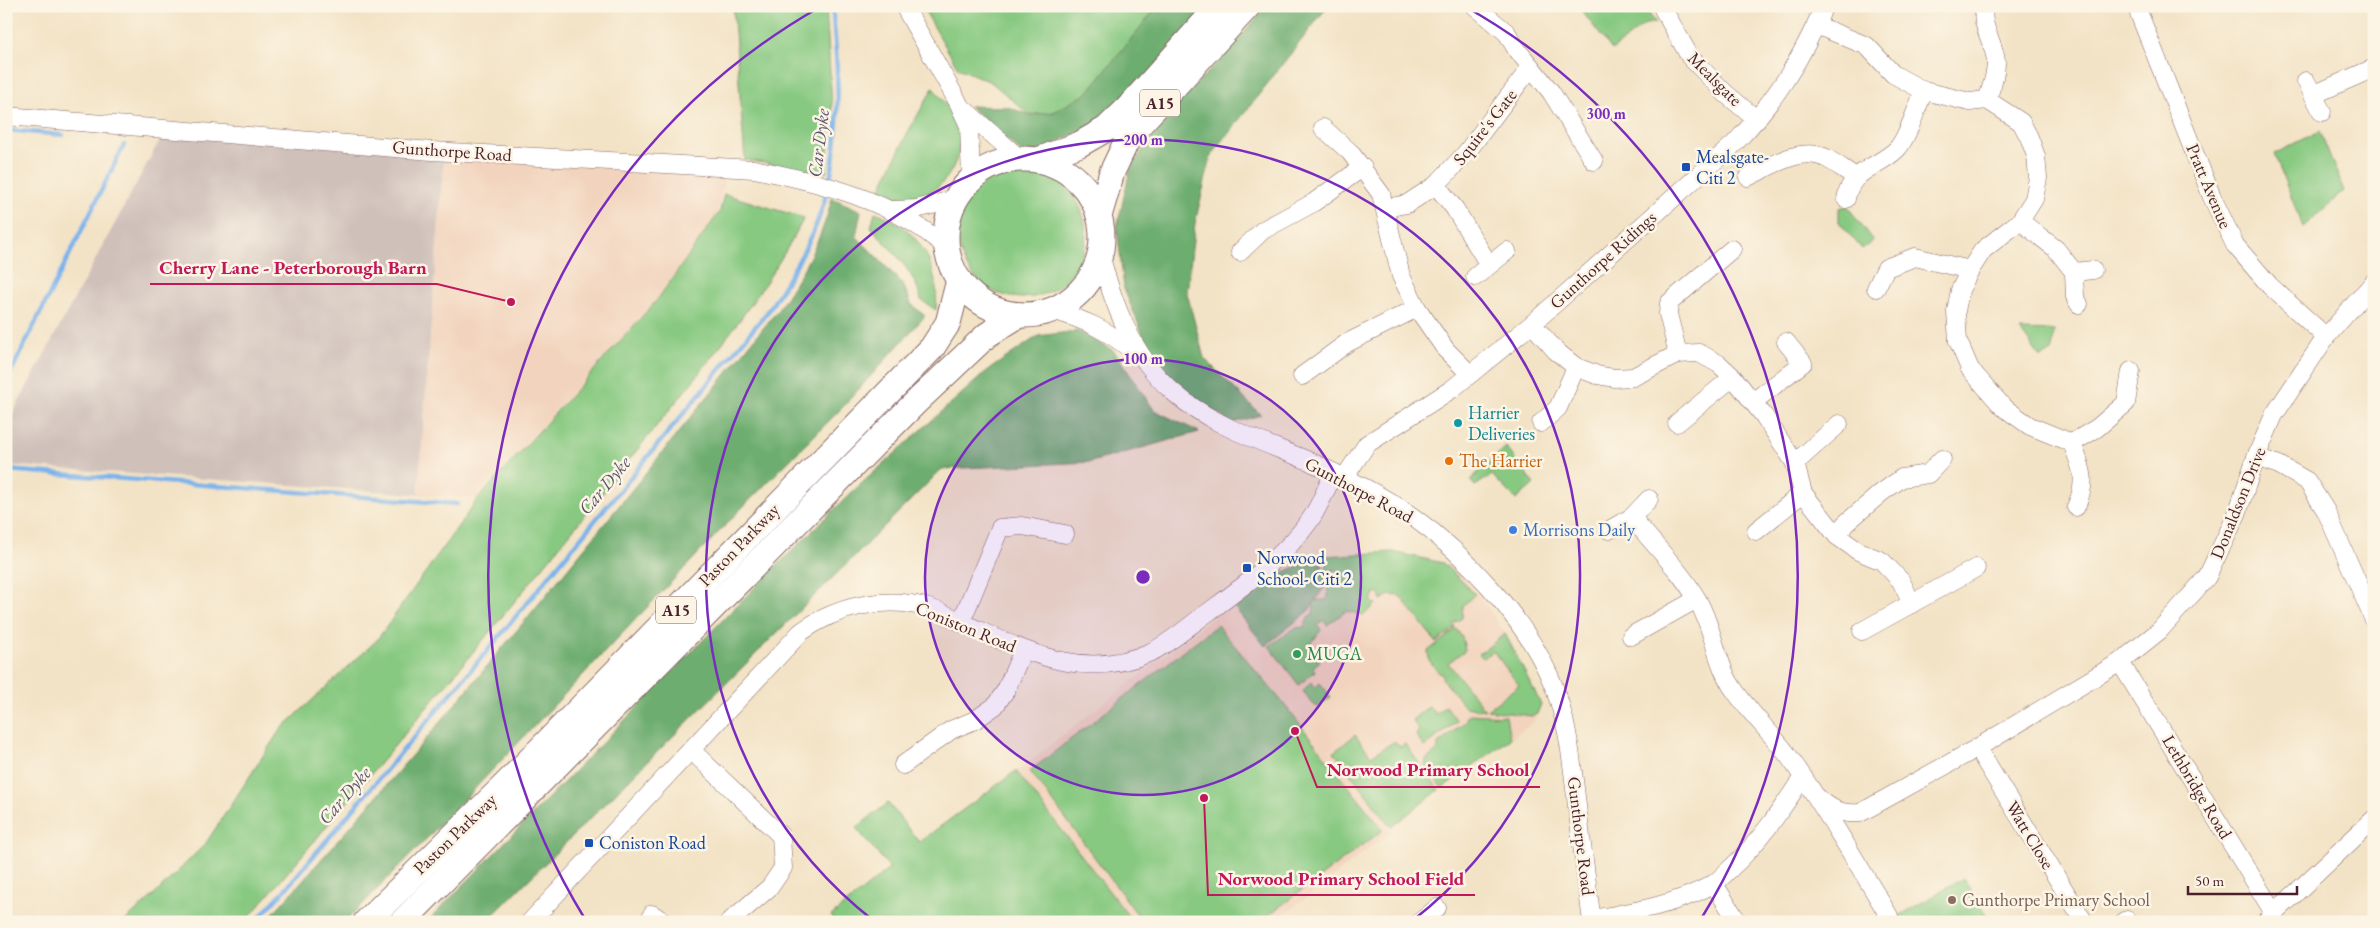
<svg xmlns="http://www.w3.org/2000/svg" width="2380" height="928" font-family="'EB Garamond',serif">
<rect width="100%" height="100%" fill="#fcf5e5"/>
<filter id="ink" filterUnits="userSpaceOnUse"><feTurbulence type="fractalNoise" baseFrequency=".02" numOctaves="2"/><feDisplacementMap in="SourceGraphic" scale="10" xChannelSelector="R" yChannelSelector="G"/><feConvolveMatrix kernelMatrix="1 2 1 2 8 2 1 2 1" color-interpolation-filters="sRGB"/></filter>
<filter id="wash" filterUnits="userSpaceOnUse"><feTurbulence type="fractalNoise" baseFrequency=".0096" numOctaves="4" result="noise"/><feDisplacementMap in="SourceGraphic" scale="20" xChannelSelector="R" yChannelSelector="G"/><feGaussianBlur stdDeviation="1.12" result="paint"/><feColorMatrix in="noise" values="0 0 0 0 0 0 0 0 0 0 0 0 0 0 0 0 0 1.4 0 .05"/><feComposite in="paint" operator="in"/></filter>
<g filter="url(#wash)">
<rect width="100%" height="100%" fill="#f3e3c6"/>
<g fill="#f2d4be">
<polygon points="444,154 663,172 725,180 716,214 656,300 476,498 418,494"/>
<polygon points="1393,552 1454,567 1484,602 1511,642 1541,704 1534,722 1387,826 1391,831 1275,922 1133,922 1016,772 1219,613 1275,573 1299,560 1325,556"/>
</g>
<polygon fill="#cfc0ba" points="164,132 444,154 418,494 6,465 6,426"/>
<g fill="#87c981" stroke="#687456">
<polygon points="733,6 826,6 832,106 826,173 745,160"/>
<polygon points="922,6 1158,6 1086,94 1054,112 1030,115 991,82 958,68"/>
<polygon points="1578,6 1643,6 1656,23 1645,24 1612,50"/>
<path d="M 933,88 C 942,99 952,111 957,124 C 962,136 960,152 954,165 C 939,198 911,203 878,194 L 907,134 Z"/>
<polygon points="2320,131 2344,191 2303,227 2274,154"/>
<circle cx="1022" cy="234" r="64"/>
<path d="M 724,194 L 804,218 C 756,310 686,388 621,470 C 499,623 373,773 245,922 L 124,922 L 154,895 L 206,843 L 280,730 L 377,640 L 477,500 L 657,300 L 720,211 Z"/>
<polygon points="1847,206 1873,241 1862,249 1839,222 1839,208"/>
<path d="M 875,212 C 919,228 940,265 936,310 L 921,300 C 916,272 889,248 871,227 Z"/>
<polygon points="2020,330 2054,331 2052,352 2040,357"/>
<polygon points="1506,447 1534,484 1516,500 1492,475 1475,486 1470,480"/>
<polygon points="1393,552 1443,563 1475,594 1463,606 1462,618 1453,624 1455,628 1436,642 1400,596 1390,595 1381,600 1381,595 1376,593 1372,597 1372,602 1376,604 1364,615 1346,611 1327,625 1323,620 1318,625 1321,630 1309,646 1320,661 1313,667 1315,671 1299,685 1269,646 1295,628 1304,627 1309,616 1313,614 1314,609 1312,600 1326,600 1328,597 1327,587 1338,579 1338,573 1335,570 1325,571 1327,567 1325,556"/>
<polygon points="1217,625 1279,698 1383,830 1259,922 1143,922 1030,771"/>
<polygon points="1456,629 1462,637 1465,650 1448,663 1485,710 1465,707 1442,678 1443,674 1440,674 1429,660 1428,651"/>
<polygon points="1505,634 1541,704 1537,714 1531,716 1487,710 1519,685 1493,651 1483,658 1479,654"/>
<polygon points="1311,682 1316,687 1320,683 1331,697 1318,707 1314,705 1303,691"/>
<polygon points="1429,706 1435,714 1446,706 1457,721 1424,747 1416,735 1419,730 1412,720"/>
<polygon points="1468,714 1506,716 1510,739 1442,788 1425,765 1426,760 1438,750 1438,744 1465,722"/>
<polygon points="1355,735 1371,756 1395,741 1400,747 1405,744 1439,790 1391,827 1334,752"/>
<polygon points="1016,771 1133,922 836,922 831,916 890,868 856,828 888,803 919,842"/>
<polygon points="1963,878 1991,922 1889,922"/>
</g>
<g fill="#6dad6f" stroke="#5c664d">
<polygon points="1158,6 1211,6 1111,116 1040,151 1021,152 969,106 1008,107 1030,115 1054,112 1086,94"/>
<polygon points="1267,6 1328,6 1211,156 1195,223 1187,293 1204,358 1261,415 1232,423 1184,391 1152,357 1124,289 1117,227 1130,170 1161,120 1221,59"/>
<path d="M 832,198 L 861,211 L 856,236 L 903,284 L 911,304 L 925,316 L 839,411 L 736,514 L 442,823 L 345,922 L 265,922 C 445,725 610,516 778,310 C 801,276 823,238 832,198 Z"/>
<polygon points="1077,331 1114,351 1154,410 1199,432 1091,462 942,469 486,922 427,922 754,588 852,492 987,371 1038,336"/>
<polygon points="1322,563 1327,583 1308,612 1265,646 1234,607 1278,575 1301,564"/>
</g>
<g fill="none" stroke-linecap="round" stroke-linejoin="round">
<g stroke="#7bb3eb" stroke-width="4.5">
<polyline points="6,130 63,135"/>
<path d="M 829,184 C 842,126 838,65 832,6"/>
<polyline points="6,382 124,145"/>
<polyline points="6,470 457,504"/>
<path d="M 255,922 L 283,892 L 493,644 L 769,310 C 792,273 817,235 827,191"/>
</g>
</g>
</g>
<g filter="url(#ink)">
<g fill="none" stroke-linecap="round" stroke-linejoin="round">
<defs>
<g id="minor">
<polyline points="904,6 958,102 969,126 971,179"/>
<polyline points="1475,6 1507,33 1515,47 1551,92 1594,161"/>
<polyline points="1666,6 1663,9 1690,57 1725,93 1757,120"/>
<path d="M 1985,6 C 1978,24 1996,44 1996,63 C 1996,76 1991,88 1987,100"/>
<polyline points="2136,6 2212,197 2235,245 2270,286 2326,337"/>
<path d="M 1816,25 L 1867,46 L 1893,74 L 1924,91 L 1970,102 L 1987,100 L 2021,122 L 2029,137 L 2036,156 L 2038,178 L 2034,199 L 2020,221 L 1983,250 L 1970,270 L 1960,290 L 1956,311 L 1958,341 L 1970,369 L 2003,407 L 2030,426 L 2072,443 C 2082,470 2088,479 2076,507"/>
<polyline points="2306,81 2322,112"/>
<polyline points="2313,95 2374,68"/>
<polyline points="965,110 1020,159"/>
<path d="M 6,116 L 432,151 L 754,169 C 823,183 892,200 946,247"/>
<polyline points="1323,128 1350,152 1381,194 1401,276 1417,308"/>
<path d="M 1748,177 C 1771,166 1800,146 1826,158 C 1837,164 1846,171 1856,177"/>
<polyline points="1436,185 1466,153 1531,67"/>
<path d="M 1846,199 C 1851,169 1877,168 1896,150 C 1907,140 1917,106 1924,91"/>
<polyline points="1385,208 1407,204 1436,185 1455,209 1489,265"/>
<polyline points="893,210 916,209 956,199"/>
<polyline points="2020,221 2056,249 2074,272"/>
<polyline points="1240,252 1263,230 1313,203 1363,167"/>
<path d="M 1100,254 C 1113,303 1132,356 1172,391 C 1211,426 1264,442 1311,462 C 1346,478 1382,495 1413,517 C 1465,554 1523,617 1549,675 C 1568,716 1572,762 1577,806 C 1582,845 1587,883 1592,922"/>
<polyline points="1475,277 1507,251"/>
<polyline points="1876,288 1886,268 1915,257 1970,270"/>
<polyline points="2079,304 2075,297 2074,272 2093,270"/>
<path d="M 1052,310 C 1088,321 1107,330 1137,354"/>
<polyline points="1532,324 1556,351 1576,367 1597,375 1614,378 1633,377 1678,354 1699,353 1719,364 1733,377 1764,416 1795,463 1803,493 1837,536 1858,551 1882,561 1901,581 1912,604"/>
<polyline points="1678,354 1668,314 1669,303 1732,249"/>
<polyline points="1302,376 1347,343 1417,308 1446,350 1470,374"/>
<polyline points="1753,402 1803,363 1786,342"/>
<polyline points="1541,423 1558,408 1576,367"/>
<polyline points="1677,423 1733,377"/>
<polyline points="2072,443 2097,428 2126,403 2131,371"/>
<polyline points="2256,457 2279,465 2307,481 2326,511 2374,620"/>
<polyline points="1795,463 1839,424"/>
<path d="M 1344,478 L 1367,444 L 1452,389 L 1532,324 L 1735,143 C 1775,101 1802,59 1824,6"/>
<path d="M 1632,517 C 1653,545 1681,570 1698,601 C 1713,627 1716,662 1731,685 C 1748,712 1772,733 1790,758 C 1826,809 1857,863 1889,916"/>
<polyline points="1609,530 1632,517 1649,499"/>
<polyline points="1756,531 1803,493"/>
<polyline points="1837,536 1845,524 1881,493 1902,478 1928,474 1942,459"/>
<polyline points="961,622 1000,528 1022,526 1065,534"/>
<polyline points="1862,631 1976,568"/>
<polyline points="1631,636 1697,599"/>
<polyline points="2120,662 2274,913"/>
<polyline points="1977,748 2084,922"/>
<polyline points="691,750 781,836 783,868 770,887 729,922"/>
<polyline points="903,765 951,730 975,720 995,706 1006,690 1023,650"/>
<path d="M 1817,797 C 1831,809 1841,815 1860,813 L 1977,748 L 2120,662 L 2159,631 L 2207,577 L 2237,514 L 2256,457 L 2274,415 L 2326,337 L 2374,282"/>
<polyline points="1714,884 1738,922"/>
<polyline points="652,914 664,922"/>
<path d="M 1592,919 C 1633,912 1676,905 1713,884 C 1719,881 1724,874 1730,869 C 1760,842 1781,810 1803,777"/>
<path d="M 530,922 L 801,632 C 837,606 885,595 929,608 C 942,612 955,619 967,625 C 1028,652 1084,682 1151,652 C 1172,642 1191,624 1210,611 C 1245,585 1285,556 1310,520 C 1320,506 1326,488 1334,473"/>
<polyline points="1420,922 1437,908"/>
<polyline points="2124,922 2127,920"/>
<polyline points="2265,922 2374,819"/>
</g>
<g id="highway">
<circle cx="1024" cy="237" r="78"/>
<polyline points="1038,160 1080,144 1106,129 1127,109 1219,6"/>
<polyline points="1099,216 1112,172 1129,136 1248,6"/>
<polyline points="366,922 513,777 932,348 948,323 959,280"/>
<polyline points="402,922 914,404 987,335 1019,315"/>
</g>
</defs>
<use href="#minor" stroke="#856461" stroke-width="19"/>
<use href="#highway" stroke="#856461" stroke-width="27"/>
<use href="#minor" stroke="#fff" stroke-width="18"/>
<use href="#highway" stroke="#fff" stroke-width="25"/>
</g>
</g>
<circle cx="1143" cy="577" r="218" fill="#7b2cbf" fill-opacity=".12"/>
<g fill="none" stroke="#7b2cbf" stroke-width="2.5">
<circle cx="1143" cy="577" r="218"/>
<path d="M874 921A437 437 0 1 1 1412 921"/>
<path d="M585 919A655 655 0 0 1 820 7M1466 7A655 655 0 0 1 1701 919"/>
</g>
<g fill="#1a4fb4" stroke="#fcf5e5" stroke-width="2">
<rect x="1681" y="162" width="10" height="10" rx="2.5"/>
<rect x="1242" y="563" width="10" height="10" rx="2.5"/>
<rect x="584" y="838" width="10" height="10" rx="2.5"/>
</g>
<circle fill="#0f9aa8" stroke="#fcf5e5" stroke-width="2" cx="1458" cy="423" r="5"/>
<circle fill="#e8710a" stroke="#fcf5e5" stroke-width="2" cx="1449" cy="461" r="5"/>
<circle fill="#3f7fe0" stroke="#fcf5e5" stroke-width="2" cx="1513" cy="530" r="5"/>
<circle fill="#2e9e5b" stroke="#fcf5e5" stroke-width="2" cx="1297" cy="654" r="5"/>
<circle fill="#8d6e63" stroke="#fcf5e5" stroke-width="2" cx="1952" cy="900" r="5"/>
<g text-anchor="middle" stroke-width="5" stroke-linejoin="round" paint-order="stroke">
<g fill="#fcf5e5" stroke="#7f5f63" stroke-width="1">
<rect x="1140" y="89.5" width="40" height="27" rx="4"/>
<rect x="656" y="596.5" width="40" height="27" rx="4"/>
</g>
<g font-size="16" font-weight="bold" fill="#4a1f2b">
<text x="1160" y="109">A15</text>
<text x="676" y="616">A15</text>
</g>
<g font-size="18" fill="#4a1f2b" stroke="#fcf5e5">
<text transform="translate(1715 79) rotate(45)" y="6">Mealsgate</text>
<text transform="translate(1485 127) rotate(-52)" y="6">Squire's Gate</text>
<text transform="translate(452 151) rotate(4)" y="6">Gunthorpe Road</text>
<text transform="translate(2209 186) rotate(67)" y="6">Pratt Avenue</text>
<text transform="translate(1603 260) rotate(-42)" y="6">Gunthorpe Ridings</text>
<text transform="translate(1359 490) rotate(28)" y="6">Gunthorpe Road</text>
<text transform="translate(2238 503) rotate(-68)" y="6">Donaldson Drive</text>
<text transform="translate(739 545) rotate(-46)" y="6">Paston Parkway</text>
<text transform="translate(966 627) rotate(22)" y="6">Coniston Road</text>
<text transform="translate(2197 787) rotate(59)" y="6">Lethbridge Road</text>
<text transform="translate(455 834) rotate(-44)" y="6">Paston Parkway</text>
<text transform="translate(2030 835) rotate(59)" y="6">Watt Close</text>
<text transform="translate(1581 836) rotate(83)" y="6">Gunthorpe Road</text>
</g>
<g font-size="18" fill="#164399" stroke="#fcf5e5" text-anchor="start">
<text x="1696" y="163">Mealsgate-<tspan x="1696" dy="21">Citi 2</tspan></text>
<text x="1257" y="564">Norwood<tspan x="1257" dy="21">School- Citi 2</tspan></text>
<text x="599" y="849">Coniston Road</text>
</g>
<g font-size="18" fill="#0d838f" stroke="#fcf5e5" text-anchor="start">
<text x="1468" y="419">Harrier<tspan x="1468" dy="21">Deliveries</tspan></text>
</g>
<g font-size="18" fill="#c56008" stroke="#fcf5e5" text-anchor="start">
<text x="1459" y="467">The Harrier</text>
</g>
<g font-size="18" fill="#366cbe" stroke="#fcf5e5" text-anchor="start">
<text x="1523" y="536">Morrisons Daily</text>
</g>
<g font-size="18" fill="#27864d" stroke="#fcf5e5" text-anchor="start">
<text x="1307" y="660">MUGA</text>
</g>
<g font-size="18" fill="#785e54" stroke="#fcf5e5" text-anchor="start">
<text x="1962" y="906">Gunthorpe Primary School</text>
</g>
<g font-size="19" font-style="italic" fill="#5b536e" stroke="#fcf5e5">
<text transform="translate(818 143) rotate(-83)" y="7">Car Dyke</text>
<text transform="translate(604 485) rotate(-50)" y="7">Car Dyke</text>
<text transform="translate(344 795) rotate(-49)" y="7">Car Dyke</text>
</g>
</g>
<circle cx="1143" cy="577" r="8" fill="#7b2cbf" stroke="#fcf5e5" stroke-width="2.5"/>
<g font-size="15" text-anchor="middle" font-weight="bold" fill="#7b2cbf" stroke="#fcf5e5" stroke-width="5" stroke-linejoin="round" paint-order="stroke">
<text x="1606" y="119">300 m</text>
<text x="1143" y="145">200 m</text>
<text x="1143" y="364">100 m</text>
</g>
<path fill="none" stroke="#c2185b" stroke-width="2" d="M511 302L437 284H150M1295 731L1317 787H1540M1204 798L1208 895H1475"/>
<g fill="#c2185b" stroke="#fcf5e5" stroke-width="2">
<circle cx="511" cy="302" r="5"/>
<circle cx="1295" cy="731" r="5"/>
<circle cx="1204" cy="798" r="5"/>
</g>
<g font-size="19" text-anchor="middle" font-weight="bold" fill="#c2185b" stroke="#fcf5e5" stroke-width="5" stroke-linejoin="round" paint-order="stroke">
<text x="293" y="274">Cherry Lane - Peterborough Barn</text>
<text x="1428" y="776">Norwood Primary School</text>
<text x="1341" y="885">Norwood Primary School Field</text>
</g>
<rect width="2380" height="928" fill="none" stroke="#fcf5e5" stroke-width="25"/>
<path d="M2188 886v8h109v-8" fill="none" stroke="#4a1f2b" stroke-width="2.5"/>
<text x="2195" y="886" font-size="15" fill="#4a1f2b" stroke="#fcf5e5" stroke-width="4" paint-order="stroke">50 m</text>
</svg>
